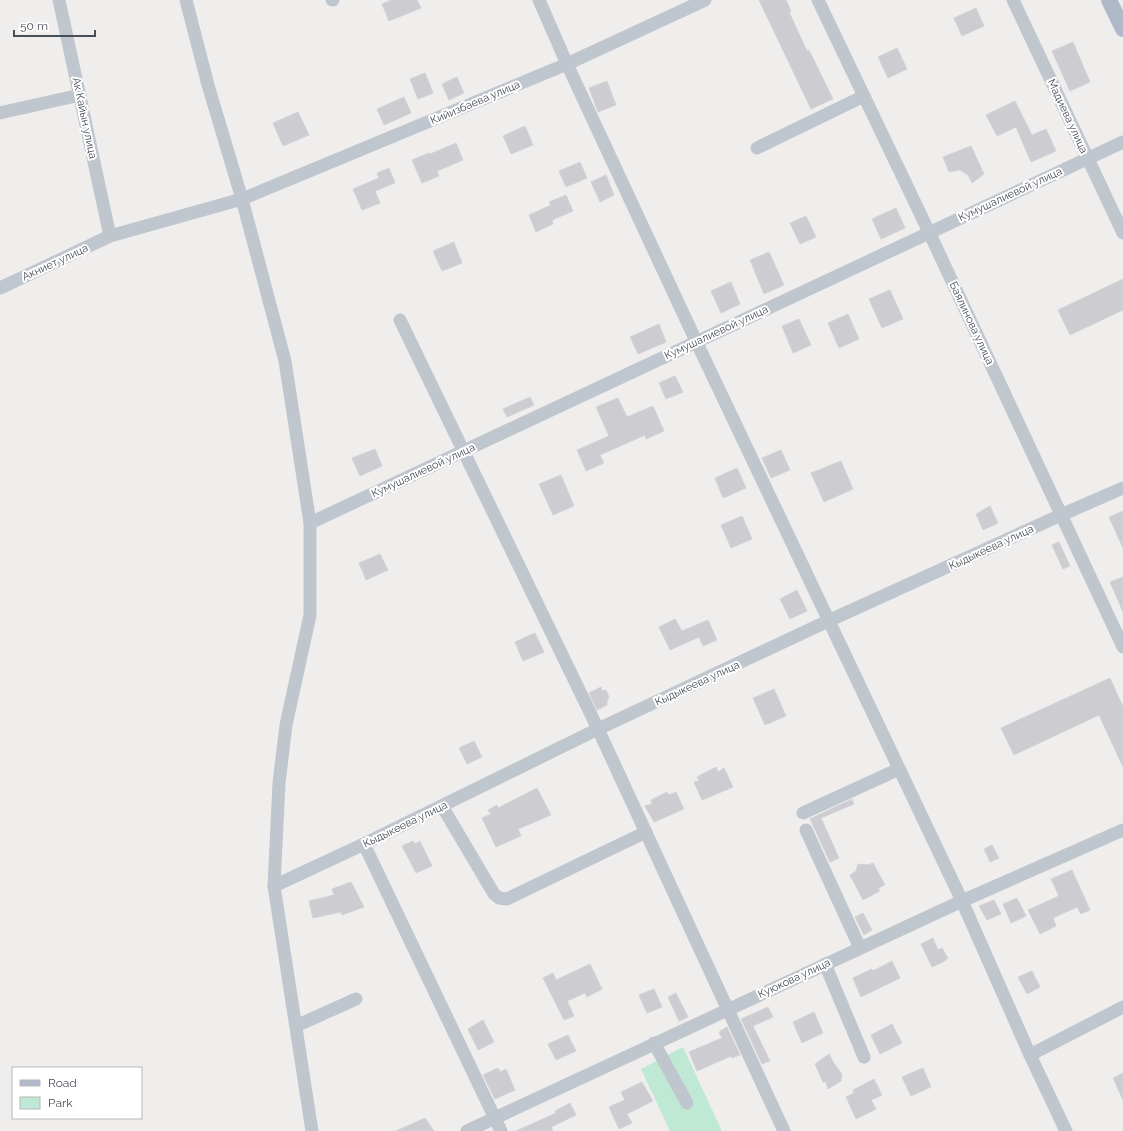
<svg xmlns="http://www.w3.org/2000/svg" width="1123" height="1131" font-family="Raleway,sans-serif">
<rect width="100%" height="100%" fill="#f0eeed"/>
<polygon fill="#c0e9d5" points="683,1047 722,1131 670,1131 641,1069"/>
<g fill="#ccccd1" stroke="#d2d3d8">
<polygon points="391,0 417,0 421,8 389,21 382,4"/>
<polygon points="759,0 786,0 791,11 789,12 807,51 809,50 833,99 811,109"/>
<polygon points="976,8 984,26 962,36 954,18"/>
<polygon points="1073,42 1090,82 1070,91 1052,51"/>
<polygon points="897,48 907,69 888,78 878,57"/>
<polygon points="425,73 433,93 418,99 410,79"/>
<polygon points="457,77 464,93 449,100 442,84"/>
<polygon points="607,81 616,105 598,112 589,88"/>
<polygon points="404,97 411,113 384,125 377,109"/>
<polygon points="1015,101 1032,135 1046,129 1056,151 1031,162 1016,127 997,136 986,115"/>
<polygon points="298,112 309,135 283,146 273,123"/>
<polygon points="525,126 533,145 511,154 503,136"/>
<polygon points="456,143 463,160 437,171 439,176 422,183 412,160 429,153 430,154"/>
<polygon points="971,146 984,174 972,183 968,175 960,170 949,172 943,157"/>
<polygon points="580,162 587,178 566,187 559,171"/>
<polygon points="389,168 395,183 375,191 380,203 362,210 353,189 379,178 377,173"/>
<polygon points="606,175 614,195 600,202 591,182"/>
<polygon points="566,195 573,211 552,220 553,224 536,232 529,215 551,205 549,202"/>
<polygon points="896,208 905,228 881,239 872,219"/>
<polygon points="806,216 816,237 800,244 790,223"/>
<polygon points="454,242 462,263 442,271 433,251"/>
<polygon points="769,252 784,285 764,294 750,260"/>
<polygon points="1123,279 1123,310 1070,335 1058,310"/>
<polygon points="731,282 740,304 721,313 711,291"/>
<polygon points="890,290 903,319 882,328 869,299"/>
<polygon points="848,314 859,339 839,348 828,323"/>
<polygon points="799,319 811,345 793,353 782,326"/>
<polygon points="659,324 666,342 638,354 630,337"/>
<polygon points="675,376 683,392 666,399 659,383"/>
<polygon points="530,397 534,405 507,417 503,409"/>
<polygon points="618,398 627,417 653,406 664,431 646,439 645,435 600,455 604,463 586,471 577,450 609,436 596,407"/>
<polygon points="375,449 382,466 360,476 352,458"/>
<polygon points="781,450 790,470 771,478 762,458"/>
<polygon points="841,461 853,489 824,502 811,473"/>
<polygon points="737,468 746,488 723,498 715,478"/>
<polygon points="561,475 574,506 553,515 539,484"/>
<polygon points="990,506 998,523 983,530 976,514"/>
<polygon points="1123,511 1123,548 1109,517"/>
<polygon points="742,516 752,539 731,548 721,525"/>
<polygon points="1059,542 1070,566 1063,569 1052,545"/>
<polygon points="380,554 388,570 366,580 359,563"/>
<polygon points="1123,577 1123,612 1110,582"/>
<polygon points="797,590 807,611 790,619 780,599"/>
<polygon points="675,619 682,631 708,620 717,640 703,646 699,637 670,650 659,627"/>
<polygon points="535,633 544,652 523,661 515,642"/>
<polygon points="1110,678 1123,707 1123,767 1099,715 1014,755 1001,728"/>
<polygon points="601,687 602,691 606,690 609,697 607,701 607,705 597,710 589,693"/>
<polygon points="774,689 786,716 765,725 753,698"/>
<polygon points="474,741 482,757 467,764 459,748"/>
<polygon points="716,767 718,772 724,768 733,787 702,800 694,782 699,781 697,777"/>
<polygon points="537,788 551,815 518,829 521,836 496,847 482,818 491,814 488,810 497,805 498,808"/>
<polygon points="667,792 669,795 676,792 684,809 654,822 645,806 652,804 651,800"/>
<polygon points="852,799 854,804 821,818 839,858 830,862 810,819"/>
<polygon points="413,841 415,844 420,841 432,866 416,873 402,846"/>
<polygon points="992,845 999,858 990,862 984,849"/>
<polygon points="873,863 885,885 878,888 880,891 863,900 850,875 856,871 858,864 868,865"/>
<polygon points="1072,870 1090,910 1081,914 1077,907 1053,918 1056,926 1040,934 1028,910 1059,896 1051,879"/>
<polygon points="351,882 364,907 342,915 341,912 313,918 309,901 334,895 332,889"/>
<polygon points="1017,898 1026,916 1011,923 1003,904"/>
<polygon points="994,900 1001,914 987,920 979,906"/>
<polygon points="863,913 872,930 864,935 855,917"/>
<polygon points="933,938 938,950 942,948 948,958 943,962 932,967 921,944"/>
<polygon points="892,961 900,978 861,997 853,978 872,969 873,971"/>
<polygon points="590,964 602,989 587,997 585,993 567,1001 574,1016 564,1020 543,978 553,973 556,980"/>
<polygon points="1032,971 1040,987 1027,994 1018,977"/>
<polygon points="654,989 662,1007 647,1013 639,995"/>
<polygon points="676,993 688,1017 679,1021 668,997"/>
<polygon points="768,1007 773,1017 753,1026 770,1061 762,1064 741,1019"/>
<polygon points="814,1012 823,1033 802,1043 793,1022"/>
<polygon points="483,1020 494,1042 478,1050 468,1029"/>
<polygon points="892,1024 902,1043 880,1054 871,1035"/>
<polygon points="727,1027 740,1055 732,1058 731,1056 697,1071 689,1052 722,1038 719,1032"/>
<polygon points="568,1035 576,1051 556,1060 548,1044"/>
<polygon points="829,1054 833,1062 842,1074 841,1081 828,1089 826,1082 823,1082 815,1064"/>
<polygon points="498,1068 500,1072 506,1069 515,1090 495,1099 483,1075"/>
<polygon points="923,1068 931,1087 911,1096 902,1077"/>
<polygon points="1123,1073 1123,1100 1113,1078"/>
<polygon points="874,1079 882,1095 871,1100 876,1109 856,1119 846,1097 854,1093 853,1090"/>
<polygon points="642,1082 653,1101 627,1114 632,1123 619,1129 609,1107 625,1100 621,1092"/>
<polygon points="570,1103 576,1115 551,1127 553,1131 516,1131 556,1113 555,1111"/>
<polygon points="425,1118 434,1131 396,1131"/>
</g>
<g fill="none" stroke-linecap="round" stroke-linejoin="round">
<g stroke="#c0c6ce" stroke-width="13">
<polyline points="59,0 110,236"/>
<polyline points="186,0 208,85 242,199 285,361 310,523 310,615 286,725 279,783 274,886 312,1131"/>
<polyline points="332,0 333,0"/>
<polyline points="539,0 567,64 696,341 962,901 1030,1055 1066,1131"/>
<polyline points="818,0 929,232 1123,647"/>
<polyline points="1013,0 1123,233"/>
<polyline points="0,113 80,95"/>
<polyline points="757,148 864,96"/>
<polyline points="0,288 110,236 242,199 567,64 705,0"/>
<polyline points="400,320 598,729 784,1131"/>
<polyline points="310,523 1123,142"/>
<polyline points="442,806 494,894 499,898 507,899 646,832"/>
<polyline points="803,813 899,769"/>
<polyline points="806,830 860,948"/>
<polyline points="364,844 501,1131"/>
<polyline points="274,886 364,844 598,729 828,621 1061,515 1123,488"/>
<polyline points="825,964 864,1057"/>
<polyline points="296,1026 356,999"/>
<polyline points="654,1043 687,1103"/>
<polyline points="1030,1055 1123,1007"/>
<polyline points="467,1131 962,901 1123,830"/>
</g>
<polyline stroke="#b0b9c9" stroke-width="16" points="1109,0 1123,29"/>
</g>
<g text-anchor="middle" stroke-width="4" stroke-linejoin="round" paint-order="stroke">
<g font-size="11" fill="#484e58" stroke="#fff">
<text transform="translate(475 102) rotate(-23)" y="4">Кийизбаева улица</text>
<text transform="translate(1068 116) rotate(65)" y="4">Мадиева улица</text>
<text transform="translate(85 118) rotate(78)" y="4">Ак Кайын улица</text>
<text transform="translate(1010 194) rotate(-25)" y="4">Кумушалиевой улица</text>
<text transform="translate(55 262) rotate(-25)" y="4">Акниет улица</text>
<text transform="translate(972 323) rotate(65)" y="4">Баялинова улица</text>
<text transform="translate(716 332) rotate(-25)" y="4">Кумушалиевой улица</text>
<text transform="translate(423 470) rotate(-25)" y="4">Кумушалиевой улица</text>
<text transform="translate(991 547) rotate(-25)" y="4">Кыдыкеева улица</text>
<text transform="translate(697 683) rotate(-25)" y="4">Кыдыкеева улица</text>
<text transform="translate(405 824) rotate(-26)" y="4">Кыдыкеева улица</text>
<text transform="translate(794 978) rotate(-25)" y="4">Куюкова улица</text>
</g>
</g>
<rect x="12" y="1067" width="130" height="52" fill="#ffffff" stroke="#b6b8bc"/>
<rect x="20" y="1080" width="20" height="6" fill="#b0b9c9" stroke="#b6b8bc"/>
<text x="48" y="1087" font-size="12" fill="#484e58">Road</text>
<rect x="20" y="1097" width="20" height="12" fill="#c0e9d5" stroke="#b6b8bc"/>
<text x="48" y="1107" font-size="12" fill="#484e58">Park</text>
<path d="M14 30v6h81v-6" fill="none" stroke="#484e58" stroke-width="2"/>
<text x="20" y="30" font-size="12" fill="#484e58" stroke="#ffffff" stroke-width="3" paint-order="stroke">50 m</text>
</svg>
